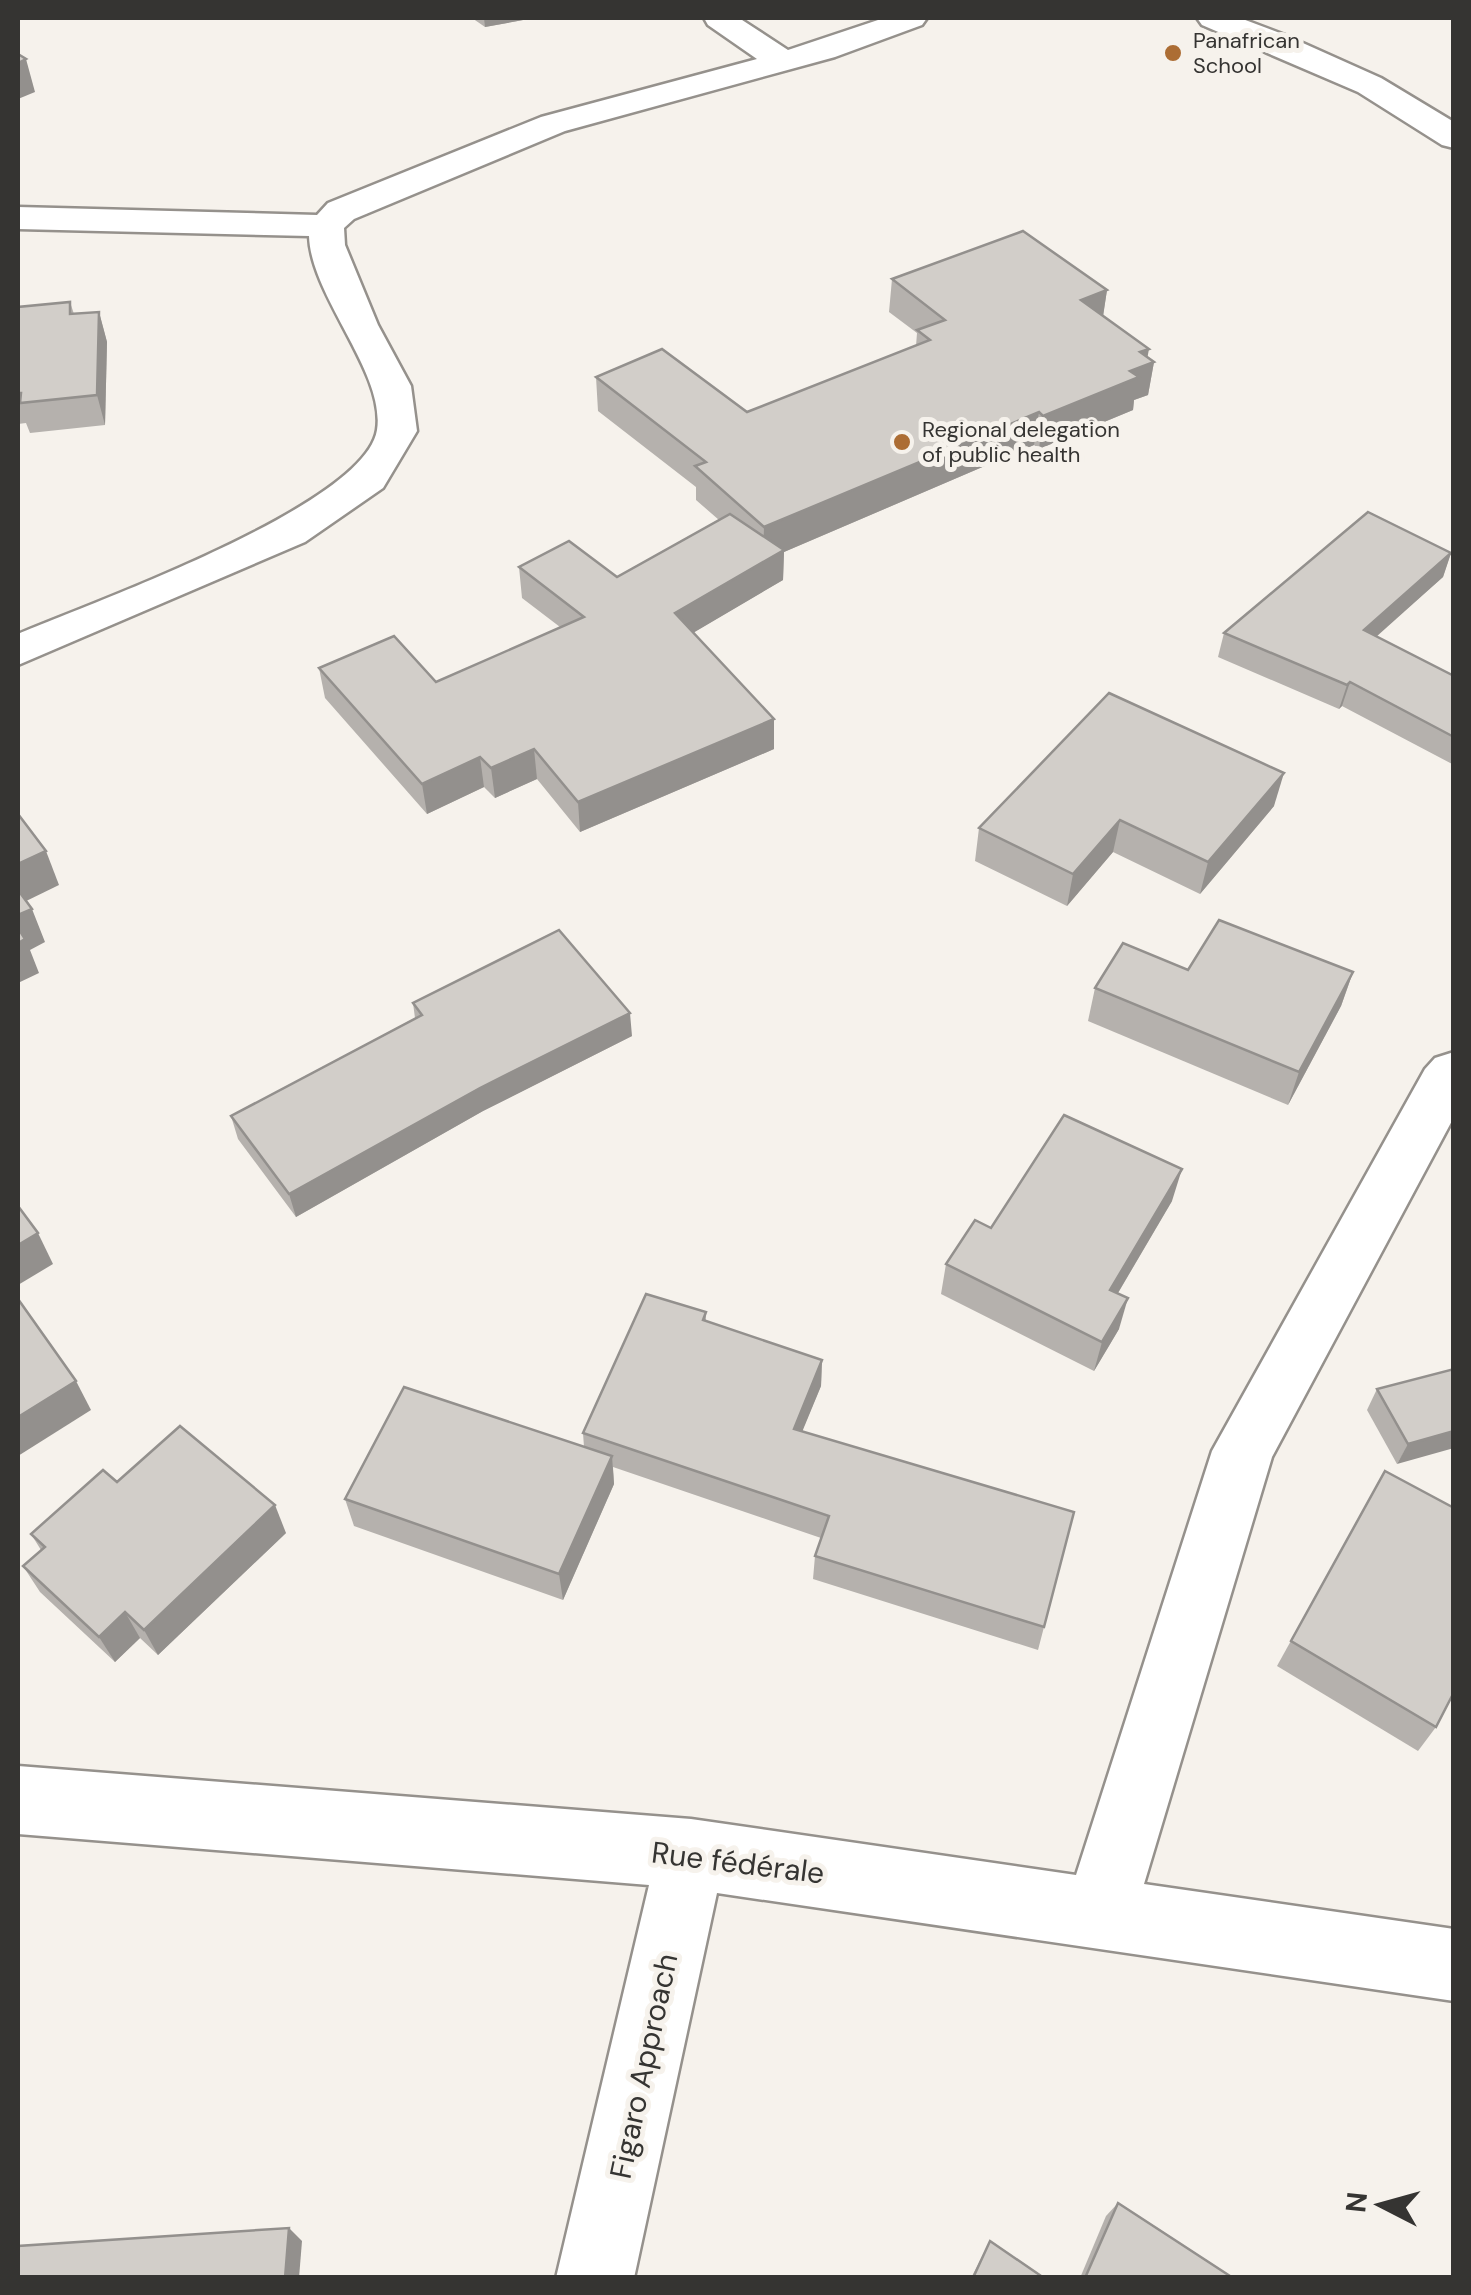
<svg xmlns="http://www.w3.org/2000/svg" width="1471" height="2295" font-family="'DM Sans',sans-serif">
<rect width="100%" height="100%" fill="#f6f2ec"/>
<g fill="none" stroke-linecap="round" stroke-linejoin="round">
<defs>
<g id="minor">
<path d="M 704,18 L 739,18 L 788,50 L 884,18 L 927,18 L 922,25 L 835,57 L 565,131 L 354,219 L 344,228 L 345,245 L 378,325 L 411,386 L 417,431 L 383,488 L 305,542 L 18,665 L 18,634 C 88,604 365,506 377,430 C 386,373 311,297 309,236 L 18,229 L 18,207 L 317,215 L 328,203 L 541,117 L 757,59 L 708,25 Z"/>
<polygon points="1197,18 1240,18 1285,35 1381,78 1454,122 1454,148 1442,145 1358,92 1202,25"/>
<polygon points="1454,1052 1454,1117 1272,1457 1144,1884 1454,1929 1454,2001 717,1893 634,2278 556,2278 649,1885 18,1834 18,1766 691,1819 1076,1875 1212,1451 1425,1069 1435,1058"/>
</g>
</defs>
<use href="#minor" stroke="#95918c" stroke-width="5"/>
<use href="#minor" fill="#fff" fill-rule="evenodd"/>
</g>
<g fill="#b5b1ad">
<polygon points="472,18 534,18 485,27"/>
<polygon points="892,279 1107,290 1103,316 1154,362 1148,395 1134,400 1133,410 1039,449 1034,445 784,552 783,580 694,632 774,749 580,832 537,779 495,798 484,787 427,814 325,698 319,668 436,682 560,627 522,598 519,567 617,577 719,520 696,500 696,487 598,411 596,377 747,412 916,346 917,333 889,312"/>
<polygon points="70,302 74,314 99,312 107,342 105,425 30,433 26,423 18,424 18,307"/>
<polygon points="1451,553 1443,577 1376,636 1454,676 1454,765 1342,706 1339,709 1218,657 1224,633"/>
<polygon points="1274,806 1200,894 1113,852 1067,906 975,861 979,828"/>
<polygon points="1188,970 1353,972 1341,1006 1288,1105 1088,1021 1095,988"/>
<polygon points="413,1003 632,1036 483,1111 296,1217 238,1139 231,1116 415,1018"/>
<polygon points="1172,1201 1118,1293 1119,1329 1094,1371 941,1294 946,1264 991,1228"/>
<polygon points="706,1312 706,1321 822,1360 821,1386 802,1431 1044,1627 1038,1650 813,1579 815,1556 821,1538 613,1467 614,1484 563,1600 354,1526 345,1499 584,1447 583,1433"/>
<polygon points="1454,1369 1397,1464 1367,1410 1377,1389"/>
<polygon points="1385,1471 1436,1727 1418,1751 1277,1666"/>
<polygon points="117,1482 286,1533 158,1655 140,1638 115,1662 40,1592 23,1566 41,1550 31,1534"/>
<polygon points="1118,2203 1233,2278 1080,2278 1106,2216"/>
<polygon points="990,2241 1044,2278 971,2278"/>
</g>
<g fill="#93908d">
<polygon points="484,18 534,18 485,27"/>
<polygon points="26,59 35,92 18,99 18,63"/>
<polygon points="1107,290 1102,323 1081,300"/>
<polygon points="99,312 107,342 105,425 97,395"/>
<polygon points="1149,349 1146,365 1154,362 1148,395 1134,400 1133,410 1039,449 1043,416 1130,371 1140,352"/>
<polygon points="1039,412 1034,445 784,552 783,580 676,643 675,613 763,560 764,527"/>
<polygon points="1451,553 1443,577 1357,654 1364,630"/>
<polygon points="1350,682 1342,706 1339,709 1347,685"/>
<polygon points="774,719 774,749 580,832 578,802"/>
<polygon points="534,749 537,779 495,798 491,768"/>
<polygon points="480,757 484,787 427,814 422,784"/>
<polygon points="1284,773 1274,806 1200,894 1208,862"/>
<polygon points="1120,820 1113,852 1067,906 1073,874"/>
<polygon points="46,851 59,885 18,905 18,864"/>
<polygon points="32,909 45,942 30,950 39,973 18,983 18,915"/>
<polygon points="1353,972 1341,1006 1288,1105 1299,1072"/>
<polygon points="630,1013 632,1036 483,1111 296,1217 289,1194 480,1088"/>
<polygon points="1182,1169 1172,1201 1102,1320 1110,1290"/>
<polygon points="38,1233 53,1264 18,1285 18,1245"/>
<polygon points="1128,1298 1119,1329 1094,1371 1102,1342"/>
<polygon points="822,1360 821,1386 793,1454 794,1429"/>
<polygon points="76,1381 91,1410 18,1456 18,1417"/>
<polygon points="1454,1431 1454,1448 1397,1464 1408,1444"/>
<polygon points="612,1456 614,1484 563,1600 559,1574"/>
<polygon points="275,1505 286,1533 158,1655 144,1630"/>
<polygon points="125,1612 140,1638 115,1662 99,1637"/>
<polygon points="289,2228 302,2241 299,2278 285,2278"/>
</g>
<g fill="#d2cec9" stroke="#93908d" stroke-width="2.5">
<polygon points="18,54 26,59 18,63"/>
<polygon points="1023,231 1107,290 1081,300 1149,349 1140,352 1154,362 1130,371 1139,377 1043,416 1039,412 764,527 695,466 706,462 596,377 662,349 747,412 930,340 917,330 945,320 892,279"/>
<polygon points="70,302 70,314 99,312 97,395 20,403 21,393 18,393 18,307"/>
<polygon points="1368,512 1451,553 1364,630 1454,676 1454,737 1350,682 1347,685 1224,633"/>
<polygon points="730,514 784,550 675,613 774,719 578,802 534,749 491,768 480,757 422,784 319,668 394,636 436,682 584,617 519,567 569,541 617,577"/>
<polygon points="1109,693 1284,773 1208,862 1120,820 1073,874 979,828"/>
<polygon points="18,814 46,851 18,864"/>
<polygon points="18,890 32,909 18,915"/>
<polygon points="1219,920 1353,972 1299,1072 1095,988 1123,943 1188,970"/>
<polygon points="18,928 25,939 18,943"/>
<polygon points="559,930 630,1013 480,1088 289,1194 231,1116 422,1015 413,1003"/>
<polygon points="1064,1115 1182,1169 1110,1290 1128,1298 1102,1342 946,1264 975,1220 991,1228"/>
<polygon points="18,1206 38,1233 18,1245"/>
<polygon points="646,1294 706,1312 703,1320 822,1360 794,1429 1074,1512 1044,1627 815,1556 829,1516 583,1433"/>
<polygon points="18,1299 76,1381 18,1417"/>
<polygon points="1454,1369 1454,1431 1408,1444 1377,1389"/>
<polygon points="404,1387 612,1456 559,1574 345,1499"/>
<polygon points="180,1426 275,1505 144,1630 125,1612 99,1637 23,1566 45,1547 31,1534 103,1470 117,1482"/>
<polygon points="1385,1471 1454,1508 1454,1692 1436,1727 1291,1641"/>
<polygon points="1118,2203 1233,2278 1085,2278"/>
<polygon points="289,2228 285,2278 18,2278 18,2246"/>
<polygon points="990,2241 1044,2278 973,2278"/>
</g>
<g fill="#ac6d34" stroke="#f6f2ec" stroke-width="4">
<circle cx="1173" cy="53" r="10"/>
<circle cx="902" cy="442" r="10"/>
</g>
<g text-anchor="middle" stroke-width="10" stroke-linejoin="round" paint-order="stroke">
<g font-size="22" fill="#353432" stroke="#f6f2ec" text-anchor="start">
<text x="1193" y="48">Panafrican<tspan x="1193" dy="25">School</tspan></text>
<text x="922" y="437">Regional delegation<tspan x="922" dy="25">of public health</tspan></text>
</g>
<g font-size="30" fill="#353432" stroke="#f6f2ec">
<text transform="translate(738 1863) rotate(7)" y="10">Rue fédérale</text>
<text transform="translate(644 2066) rotate(-78)" y="10">Figaro Approach</text>
</g>
</g>
<rect width="1471" height="2295" fill="none" stroke="#353432" stroke-width="40"/>
<g transform="translate(1381 2205) rotate(276)" stroke="#f6f2ec" stroke-width="8" paint-order="stroke">
<path d="M0-8L18 38L0 25L-18 38Z" fill="#353432"/>
<text y="-15" font-size="28" font-weight="bold" text-anchor="middle" fill="#353432">N</text>
</g>
</svg>
